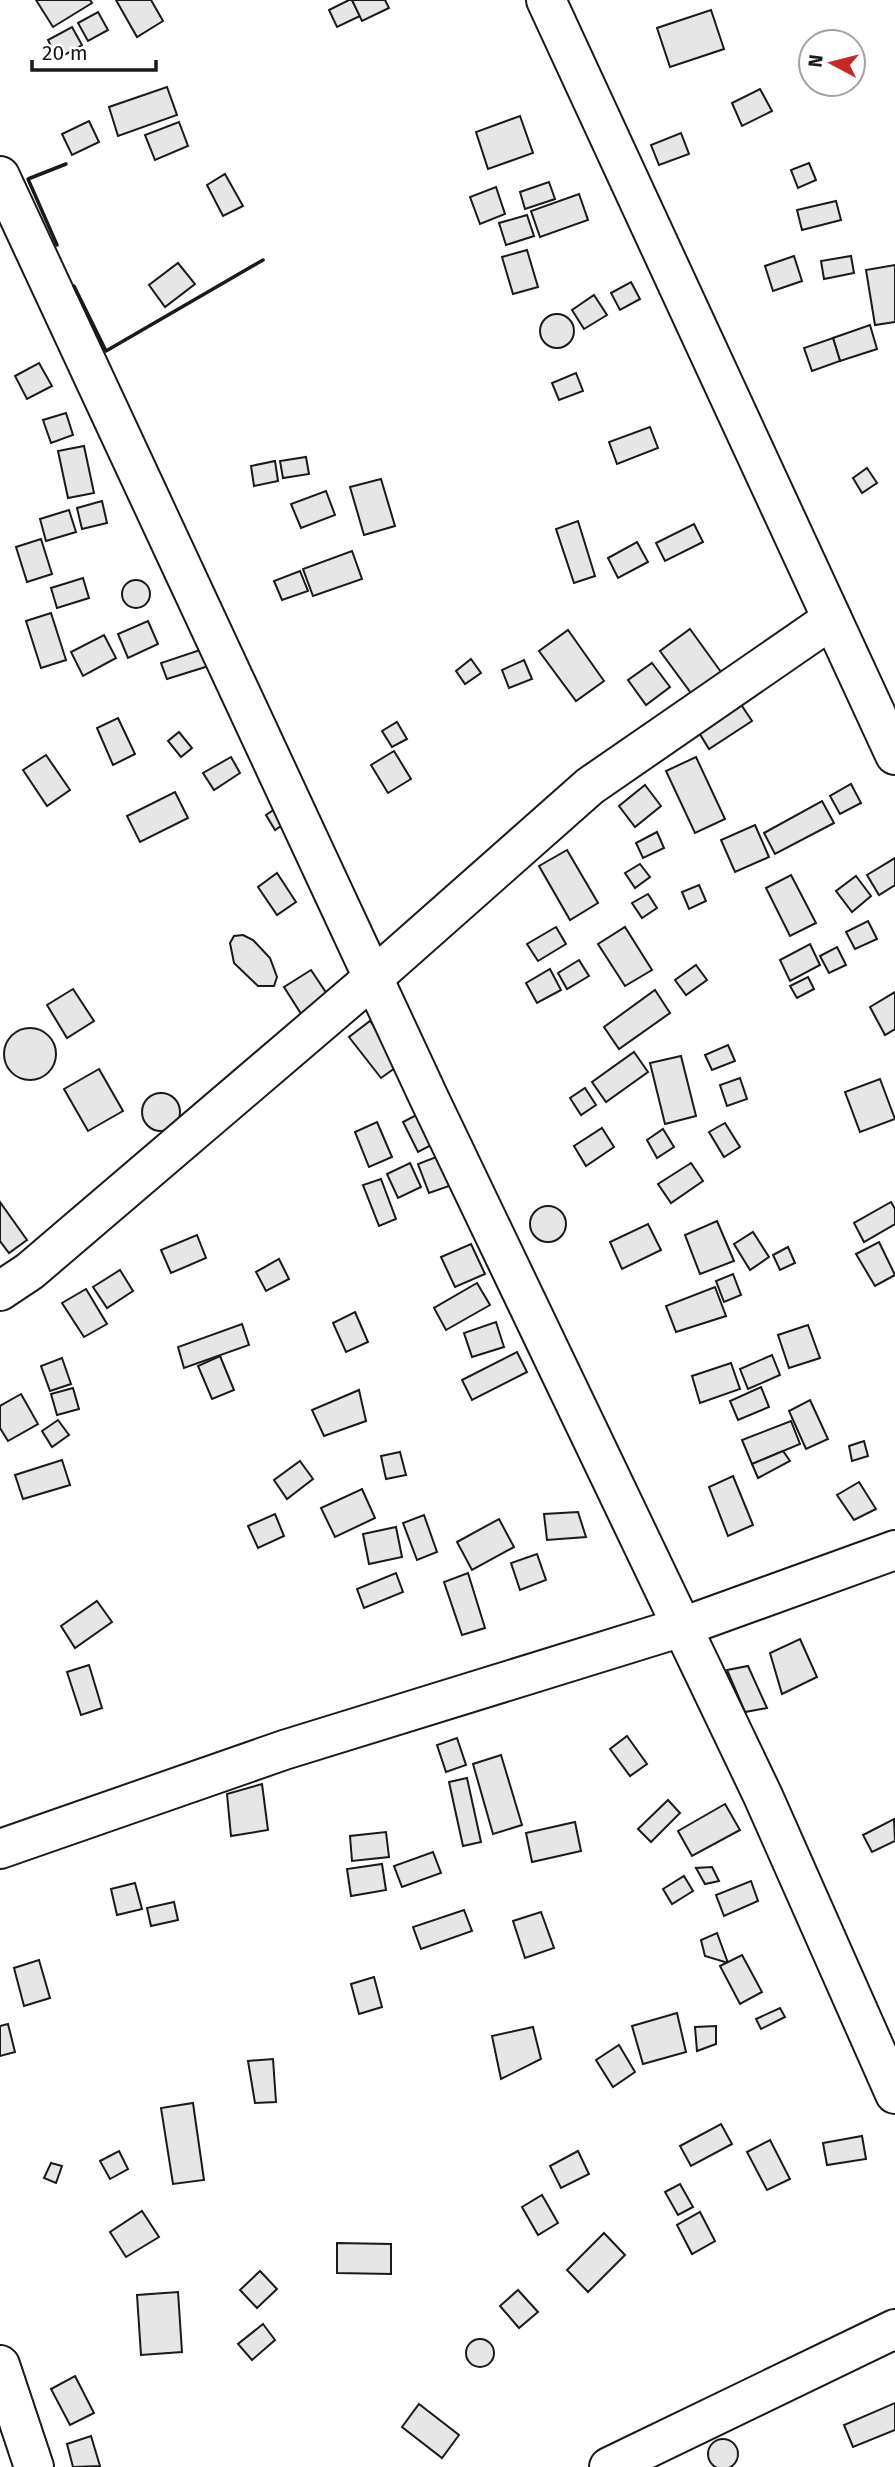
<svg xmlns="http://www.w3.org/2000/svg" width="895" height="2467" font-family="'Fira Sans',sans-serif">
<rect width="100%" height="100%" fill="#fff"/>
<g fill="#e6e6e6" stroke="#1a1a1a" stroke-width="2">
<polygon points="36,0 90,0 92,3 53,27"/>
<polygon points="116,0 151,0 163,21 137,37"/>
<polygon points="349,0 352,0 360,16 337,27 329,10"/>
<polygon points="352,0 385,0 389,8 362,21"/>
<polygon points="711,10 724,49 670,67 657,28"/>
<polygon points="98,12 108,30 88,41 78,23"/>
<polygon points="72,27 82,45 57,59 48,40"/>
<polygon points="167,87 177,115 118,136 109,107"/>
<polygon points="760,89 772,111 742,126 732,103"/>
<polygon points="520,116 533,153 488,169 476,132"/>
<polygon points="89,121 99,142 72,155 62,134"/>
<polygon points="179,122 188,146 155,160 145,135"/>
<polygon points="681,133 689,154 659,165 651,145"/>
<polygon points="809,163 816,180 798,188 791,170"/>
<polygon points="225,174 243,206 223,216 207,185"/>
<polygon points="549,182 555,199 525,209 520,192"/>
<polygon points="496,187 505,214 480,224 470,197"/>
<polygon points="579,194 588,220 540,237 531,211"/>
<polygon points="836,201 841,220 802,230 797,210"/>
<polygon points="527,215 534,236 506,245 499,223"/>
<polygon points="527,250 538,287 513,294 502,257"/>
<polygon points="794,256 802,281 773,291 765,266"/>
<polygon points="851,256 854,273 824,279 821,261"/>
<polygon points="178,263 195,284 165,307 149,285"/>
<polygon points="895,265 895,322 875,325 866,270"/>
<polygon points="631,282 640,299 620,310 611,293"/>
<polygon points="594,295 607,315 584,329 572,310"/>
<circle cx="557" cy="331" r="17"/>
<polygon points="870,325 877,349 840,361 833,338"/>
<polygon points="833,338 840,361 812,371 804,348"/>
<polygon points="39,363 52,386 27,399 15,376"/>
<polygon points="576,373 583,391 559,400 552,383"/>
<polygon points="66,413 73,435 51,443 43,420"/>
<polygon points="650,427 658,448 617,464 609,442"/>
<polygon points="84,446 94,493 68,498 58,451"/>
<polygon points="306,457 309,474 283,478 280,461"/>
<polygon points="275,461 278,481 254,486 251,466"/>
<polygon points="867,468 877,483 862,493 853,478"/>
<polygon points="381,479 395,526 364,535 350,487"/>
<polygon points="326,491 335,515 301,528 291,504"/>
<polygon points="102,501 107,523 82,529 77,508"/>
<polygon points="69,510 76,532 46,541 40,519"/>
<polygon points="578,521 595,576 574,583 556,529"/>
<polygon points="694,524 703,542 665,561 656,543"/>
<polygon points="41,539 52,574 27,582 16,547"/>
<polygon points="637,542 648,562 618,578 608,558"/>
<polygon points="352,551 362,579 313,596 303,569"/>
<polygon points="300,571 308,591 282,600 274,581"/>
<polygon points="83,578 89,598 57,608 51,588"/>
<circle cx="136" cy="594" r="14"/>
<polygon points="51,613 66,660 41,668 26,621"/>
<polygon points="148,621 158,644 128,658 118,634"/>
<polygon points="690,629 721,672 691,693 660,651"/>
<polygon points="568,630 604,681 576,701 539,651"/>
<polygon points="104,635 116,658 83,676 71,652"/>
<polygon points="209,647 215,664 167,679 161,663"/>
<polygon points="471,659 481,673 465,684 456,671"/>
<polygon points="524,660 532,679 509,688 502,670"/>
<polygon points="652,663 670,687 646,705 628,680"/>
<polygon points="740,703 752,721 709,749 698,731"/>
<polygon points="118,718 135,754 113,765 97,728"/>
<polygon points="397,722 407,739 392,747 382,731"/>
<polygon points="179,732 192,748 181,757 168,741"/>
<polygon points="394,751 411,779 388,793 371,765"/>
<polygon points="46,755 70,790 47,806 23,770"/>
<polygon points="231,757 240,773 214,790 203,773"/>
<polygon points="696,757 725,819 695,833 666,771"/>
<polygon points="851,784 861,803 840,814 830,796"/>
<polygon points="645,785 661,806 635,827 619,806"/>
<polygon points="175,792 188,818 140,842 127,816"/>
<polygon points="822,801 834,823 775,854 764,833"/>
<polygon points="278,807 287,822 275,830 266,815"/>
<polygon points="755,825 769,857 735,872 721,840"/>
<polygon points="657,832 664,848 643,858 636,843"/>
<polygon points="567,850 598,903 570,920 539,866"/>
<polygon points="895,858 895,885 879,895 867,875"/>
<polygon points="640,864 650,877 635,888 625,873"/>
<polygon points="277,873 296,902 277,915 258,887"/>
<polygon points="791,875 816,923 790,936 766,888"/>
<polygon points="856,876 871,896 852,912 836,891"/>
<polygon points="699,885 706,901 689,909 682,892"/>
<polygon points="648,894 657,908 642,918 632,903"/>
<polygon points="868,921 877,939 855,949 846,932"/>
<polygon points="556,927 566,944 538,961 527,944"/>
<polygon points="625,927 652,970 625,986 598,944"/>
<polygon points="243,935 253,940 270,958 277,977 274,986 258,986 234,963 230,943 234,936"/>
<polygon points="810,944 820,965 790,981 780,960"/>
<polygon points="837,947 846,965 829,973 820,956"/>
<polygon points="579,960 589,976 567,989 558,973"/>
<polygon points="696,965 707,980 686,995 675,980"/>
<polygon points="550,969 561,990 537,1003 526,983"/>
<polygon points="311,970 333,1003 305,1020 284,987"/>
<polygon points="808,977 814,989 797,998 790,986"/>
<polygon points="73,989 94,1021 67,1038 47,1005"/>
<polygon points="655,990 670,1013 619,1049 604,1027"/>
<polygon points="895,992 895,1029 885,1035 870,1007"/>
<polygon points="370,1021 402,1063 381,1078 349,1037"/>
<circle cx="30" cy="1054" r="26"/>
<polygon points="728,1045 735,1061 712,1070 705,1055"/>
<polygon points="634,1052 648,1072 606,1102 592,1082"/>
<polygon points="681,1056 696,1116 665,1124 650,1063"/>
<polygon points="99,1069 123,1111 88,1131 64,1089"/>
<polygon points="740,1078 747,1099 727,1106 720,1085"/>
<polygon points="880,1079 895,1119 860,1132 845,1092"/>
<polygon points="585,1088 596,1105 581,1115 570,1098"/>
<circle cx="161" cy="1112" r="19"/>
<polygon points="426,1110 441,1140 418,1152 403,1122"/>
<polygon points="377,1122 392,1157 369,1167 355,1132"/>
<polygon points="725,1123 740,1147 724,1157 709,1132"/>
<polygon points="602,1128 614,1147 586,1166 574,1146"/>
<polygon points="663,1129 674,1147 657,1158 647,1140"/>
<polygon points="444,1154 455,1184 429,1193 418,1164"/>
<polygon points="410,1163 421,1187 398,1198 387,1174"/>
<polygon points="691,1163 703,1181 671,1203 658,1184"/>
<polygon points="381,1179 396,1219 379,1226 363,1185"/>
<polygon points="0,1202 27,1240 9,1253 0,1241"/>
<polygon points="891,1202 895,1209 895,1224 864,1242 854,1223"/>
<circle cx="548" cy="1224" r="18"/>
<polygon points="717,1221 734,1261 700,1274 685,1235"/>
<polygon points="648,1224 661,1250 622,1269 610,1242"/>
<polygon points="753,1232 769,1257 750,1270 734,1244"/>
<polygon points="197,1235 206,1258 171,1273 161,1250"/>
<polygon points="879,1242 895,1275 875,1286 856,1254"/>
<polygon points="471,1244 485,1274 455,1287 441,1257"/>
<polygon points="788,1247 795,1263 780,1270 773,1255"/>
<polygon points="279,1259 289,1279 266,1291 256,1272"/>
<polygon points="120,1270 133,1291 107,1308 93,1287"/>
<polygon points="733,1274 741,1295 724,1302 716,1281"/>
<polygon points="477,1283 490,1305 446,1330 434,1308"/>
<polygon points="715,1287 726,1316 676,1332 666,1306"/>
<polygon points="86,1289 107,1324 84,1337 62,1303"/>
<polygon points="355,1312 368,1342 346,1352 333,1323"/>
<polygon points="496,1322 504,1347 472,1357 464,1333"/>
<polygon points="242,1324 249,1345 184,1368 178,1347"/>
<polygon points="808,1325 820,1358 789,1368 778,1335"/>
<polygon points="517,1352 527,1372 472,1400 462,1380"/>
<polygon points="772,1355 780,1375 748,1389 740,1369"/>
<polygon points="220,1356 234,1390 212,1399 198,1366"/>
<polygon points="62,1358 71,1384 50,1391 41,1366"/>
<polygon points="731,1363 740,1389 700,1403 692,1376"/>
<polygon points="761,1387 769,1407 738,1420 730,1401"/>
<polygon points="73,1388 79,1409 57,1415 51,1394"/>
<polygon points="359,1390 366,1421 324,1436 312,1410"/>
<polygon points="21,1394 38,1424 8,1441 0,1428 0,1406"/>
<polygon points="810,1400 828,1439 806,1449 789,1411"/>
<polygon points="58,1420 69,1435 52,1447 42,1431"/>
<polygon points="791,1421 800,1444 752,1464 742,1440"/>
<polygon points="864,1441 868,1456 852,1461 849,1446"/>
<polygon points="783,1451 790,1461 758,1478 752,1464"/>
<polygon points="400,1452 406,1475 386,1479 381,1456"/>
<polygon points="62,1460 70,1485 23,1499 15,1475"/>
<polygon points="300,1461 313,1479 287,1499 274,1480"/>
<polygon points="733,1476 753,1525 728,1536 709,1487"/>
<polygon points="859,1482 876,1509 854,1520 837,1495"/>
<polygon points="362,1489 375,1518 335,1537 321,1508"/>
<polygon points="578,1512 586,1537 547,1540 544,1514"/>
<polygon points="275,1514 284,1536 258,1548 248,1526"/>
<polygon points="424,1515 437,1552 417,1560 403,1523"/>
<polygon points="499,1519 514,1547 472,1570 457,1542"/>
<polygon points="396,1527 402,1557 369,1564 363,1534"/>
<polygon points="537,1554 546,1580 520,1590 511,1563"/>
<polygon points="396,1573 403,1592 364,1608 357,1589"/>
<polygon points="468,1573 485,1628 462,1635 444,1582"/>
<polygon points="97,1601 112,1622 75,1648 61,1626"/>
<polygon points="800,1639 817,1677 782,1694 770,1653"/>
<polygon points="89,1665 102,1708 81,1715 67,1672"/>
<polygon points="748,1666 767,1708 745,1712 727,1670"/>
<polygon points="627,1736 647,1764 630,1776 610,1749"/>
<polygon points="457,1738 466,1765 446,1772 437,1745"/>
<polygon points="501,1755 522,1825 493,1834 473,1764"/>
<polygon points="467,1778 481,1842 463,1846 449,1782"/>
<polygon points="262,1784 268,1830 231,1836 227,1794"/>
<polygon points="668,1800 680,1813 651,1842 638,1829"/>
<polygon points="725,1804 740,1830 692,1856 678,1831"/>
<polygon points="894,1819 895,1841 872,1852 863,1835"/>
<polygon points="575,1822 581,1851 532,1862 526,1833"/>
<polygon points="386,1832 389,1857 352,1861 350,1836"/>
<polygon points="433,1852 441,1873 402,1887 394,1866"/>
<polygon points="382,1864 386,1890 351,1896 347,1869"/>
<polygon points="712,1867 719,1881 705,1884 696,1868"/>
<polygon points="684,1876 693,1891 672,1904 663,1889"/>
<polygon points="751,1881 758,1901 724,1916 716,1895"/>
<polygon points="135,1883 142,1909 117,1915 111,1889"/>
<polygon points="174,1902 178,1920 151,1926 147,1908"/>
<polygon points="464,1910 472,1931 421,1949 413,1927"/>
<polygon points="541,1912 554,1948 525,1958 513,1921"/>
<polygon points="717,1933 728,1963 705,1956 701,1940"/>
<polygon points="742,1955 762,1992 740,2004 720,1966"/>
<polygon points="39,1960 50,1998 24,2006 14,1968"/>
<polygon points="374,1977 382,2007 359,2014 351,1984"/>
<polygon points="780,2008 785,2017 761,2029 756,2019"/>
<polygon points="677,2013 686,2052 643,2064 632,2026"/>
<polygon points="8,2024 15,2052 0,2056 0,2026"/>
<polygon points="716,2026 716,2044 697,2051 695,2027"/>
<polygon points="533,2027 541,2059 501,2079 492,2036"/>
<polygon points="619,2045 635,2072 613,2087 596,2060"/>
<polygon points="273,2059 276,2102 255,2103 248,2061"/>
<polygon points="193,2103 204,2180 173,2184 161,2108"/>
<polygon points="721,2124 732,2144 691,2166 680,2146"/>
<polygon points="862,2136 866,2159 827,2165 823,2143"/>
<polygon points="770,2140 790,2179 767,2190 747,2152"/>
<polygon points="119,2151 128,2169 110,2179 100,2161"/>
<polygon points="578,2151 589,2174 561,2188 550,2166"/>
<polygon points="51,2163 62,2166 56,2183 44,2178"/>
<polygon points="680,2184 693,2207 678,2215 665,2192"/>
<polygon points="542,2195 558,2223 538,2235 522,2207"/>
<polygon points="142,2211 159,2237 126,2257 110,2232"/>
<polygon points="700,2212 715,2241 692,2254 677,2225"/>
<polygon points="604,2233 625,2255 588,2292 567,2270"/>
<polygon points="337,2243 391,2244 391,2274 337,2273"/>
<polygon points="260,2271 277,2289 257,2308 240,2290"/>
<polygon points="518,2290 538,2312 519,2328 500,2306"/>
<polygon points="178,2292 182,2352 141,2355 137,2295"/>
<polygon points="263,2324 275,2340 252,2360 238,2344"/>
<circle cx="480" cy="2353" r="14"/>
<polygon points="75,2376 94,2413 70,2425 51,2389"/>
<polygon points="895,2403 895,2430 853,2447 844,2425"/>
<polygon points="419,2404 459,2435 442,2458 402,2427"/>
<polygon points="91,2436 100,2466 73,2467 67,2444"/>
<circle cx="723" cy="2454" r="15"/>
</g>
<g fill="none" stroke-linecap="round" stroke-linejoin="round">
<defs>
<g id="minor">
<polyline points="546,0 895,755"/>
<polyline points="0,176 429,1098 763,1796 895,2094"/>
<polyline points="0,1291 30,1271 373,978 590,786 832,619"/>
<polyline points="0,1849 284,1750 682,1627 895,1550"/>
<polyline points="0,2365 34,2467"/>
<polyline points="609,2467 895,2329"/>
</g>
</defs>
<use href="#minor" stroke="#1a1a1a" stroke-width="42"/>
<use href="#minor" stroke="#fff" stroke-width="38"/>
<g stroke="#1a1a1a" stroke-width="3.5">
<polyline points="57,245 28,179 66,164"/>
<polyline points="74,286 106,351 263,260"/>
</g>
</g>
<g transform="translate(832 63) rotate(277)"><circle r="33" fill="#ffffff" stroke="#a3a3a3" stroke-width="2"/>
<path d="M0-5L12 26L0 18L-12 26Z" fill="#c62828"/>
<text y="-10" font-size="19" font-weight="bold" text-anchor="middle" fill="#1a1a1a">N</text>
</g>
<path d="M32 60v10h124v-10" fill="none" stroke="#1a1a1a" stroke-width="3.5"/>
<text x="42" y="60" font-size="21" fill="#1a1a1a" stroke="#ffffff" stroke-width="5" paint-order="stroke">20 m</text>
</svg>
